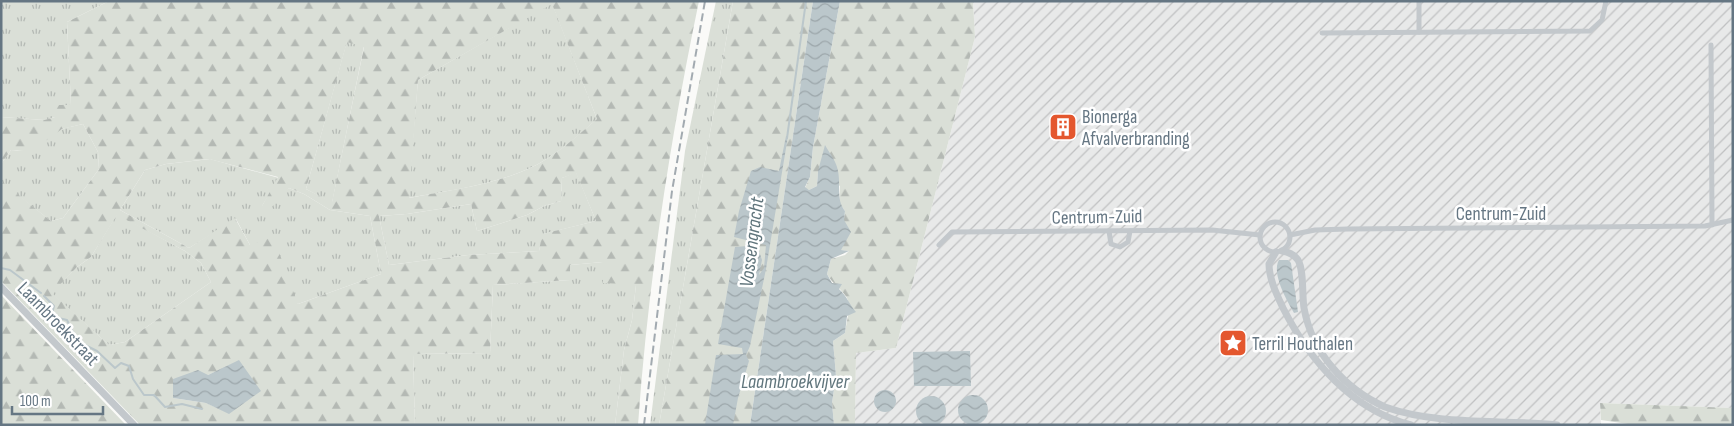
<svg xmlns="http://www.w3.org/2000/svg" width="1734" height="426" font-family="'Sofia Sans Condensed',sans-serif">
<defs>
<pattern id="industrial-furrows" width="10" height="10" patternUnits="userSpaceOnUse" patternTransform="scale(1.25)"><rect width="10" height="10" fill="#e8e9e9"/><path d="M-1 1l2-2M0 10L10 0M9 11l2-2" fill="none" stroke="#c0c1c2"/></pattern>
<pattern id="grass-tufts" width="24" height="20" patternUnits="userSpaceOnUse" patternTransform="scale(1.25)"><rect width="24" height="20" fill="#dadfd7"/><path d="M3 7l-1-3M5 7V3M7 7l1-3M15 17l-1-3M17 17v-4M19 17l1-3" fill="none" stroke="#b4b9b4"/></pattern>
<pattern id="forest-firs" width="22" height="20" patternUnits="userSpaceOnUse" patternTransform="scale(1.25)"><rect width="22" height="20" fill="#dadfd7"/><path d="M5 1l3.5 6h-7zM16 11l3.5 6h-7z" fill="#b4b9b4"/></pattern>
<pattern id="water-waves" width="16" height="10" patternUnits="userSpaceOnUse" patternTransform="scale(1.25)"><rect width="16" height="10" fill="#bbc7cb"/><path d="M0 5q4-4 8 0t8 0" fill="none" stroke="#9ca6aa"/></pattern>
</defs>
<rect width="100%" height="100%" fill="#fafaf8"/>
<polygon fill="url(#industrial-furrows)" points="973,1 1733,1 1733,408 1600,403 1601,425 855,425 856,353 896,348 975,37"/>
<g fill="url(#grass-tufts)">
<polygon points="1,1 109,1 67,22 71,105 55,117 44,120 1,117"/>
<polygon points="716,1 733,1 659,425 650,425 685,151"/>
<path d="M 552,3 L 597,119 C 577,137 553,158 528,169 C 492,185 447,191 408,198 L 418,80 Z"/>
<polygon points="347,41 364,46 332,203 306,189"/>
<path d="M 83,124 L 98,152 L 99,169 L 63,218 L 51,221 L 2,183 L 1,164 L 11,150 C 33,153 43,140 60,130 C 66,127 76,126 83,124 Z"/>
<polygon points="210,159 279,178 262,206 289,188 304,194 330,210 370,216 381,274 298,304 250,245 236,219 189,248 120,210 145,170 166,164"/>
<polygon points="576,172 596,221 543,234 539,251 468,255 389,265 379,216 407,214 471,204 477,231 527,215 544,206 561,201 562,178"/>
<polygon points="117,214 185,251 201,263 211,282 125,342 109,345 51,293 77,267 91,257"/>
<polygon points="603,262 636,285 632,320 624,350 615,425 415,425 413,354 490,353 493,285 570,280 570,265"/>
</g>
<g fill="url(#forest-firs)" fill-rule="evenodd">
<path d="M 109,1 L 699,1 C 670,140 648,283 638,425 L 615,425 L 624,350 L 632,320 L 636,285 L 603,283 L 603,262 L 570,265 L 570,280 L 493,285 L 490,353 L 413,354 L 415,425 L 140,425 L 1,281 L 1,181 L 51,221 L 63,218 L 99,169 L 98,152 L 83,124 L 62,129 L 31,151 L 11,150 L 1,164 L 1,117 L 44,120 L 55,117 L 55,105 L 71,105 L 67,22 ZM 552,4 L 597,119 C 576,137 553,158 528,169 C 493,185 446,191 409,198 L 418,80 ZM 347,42 L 364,47 L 332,202 L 306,189 ZM 209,159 L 278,177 L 262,206 L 268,211 L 289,188 L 304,194 L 330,210 L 370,216 L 381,274 L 298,304 L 273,236 L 250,245 L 235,218 L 189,248 L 120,210 L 145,170 L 166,164 ZM 576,173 L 596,221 L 542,234 L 539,251 L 468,255 L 389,265 L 379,216 L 407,214 L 471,204 L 477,231 L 527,215 L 544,206 L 561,201 L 562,178 ZM 117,215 L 185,251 L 201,263 L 211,282 L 125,342 L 109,345 L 52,293 L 77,267 L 91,257 ZM 239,361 L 229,413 L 206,403 L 173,398 L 173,379 L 208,375 Z"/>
<polygon points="733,1 813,1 750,425 659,425"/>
<path d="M 840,1 L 973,1 L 975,37 L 896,348 L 856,353 L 855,425 L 834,425 L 832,403 L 836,376 L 833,341 L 845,333 C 846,322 853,304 845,295 C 839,287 832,283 827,274 L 831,259 L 845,255 L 849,251 L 840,250 L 845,211 L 839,203 L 840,186 L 818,171 L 817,186 L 809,190 L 805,188 L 810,177 L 813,147 Z"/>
<polygon points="1,295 126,425 1,425"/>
<polygon points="1600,403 1733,408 1733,425 1635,425 1601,420"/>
</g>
<g fill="url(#water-waves)">
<path d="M 813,1 L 840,1 L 813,147 L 810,177 L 805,187 L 809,190 L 817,186 L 818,171 L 825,145 C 829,152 835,160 837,167 C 842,183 835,198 845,211 L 844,220 L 851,232 L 841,250 L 849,251 L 831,259 L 827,274 L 832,283 L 842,284 L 839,289 C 847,296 849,304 856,312 L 847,316 L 845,333 L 833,341 L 836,376 L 832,403 L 834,425 L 750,425 Z"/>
<polygon points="786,136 788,136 766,269 750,346 746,355 749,361 738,398 733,425 705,425 716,355 743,354 742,348 718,344 735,247 747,246 759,251 762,260 759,275 764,268 766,245 734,237 739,211 751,171 760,167 779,171"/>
<path d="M 1279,260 L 1288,260 L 1291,263 L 1298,312 L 1294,313 C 1287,301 1271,273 1279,260 Z"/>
<polygon points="970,351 971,386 914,386 913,352"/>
<polygon points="239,360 261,391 229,414 206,403 173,398 173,379 198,370 208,375"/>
<circle cx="885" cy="401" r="11"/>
<circle cx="973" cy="410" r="15"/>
<circle cx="931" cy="411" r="15"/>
</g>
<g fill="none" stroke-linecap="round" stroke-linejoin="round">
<g stroke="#bbc7cb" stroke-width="2">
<polyline points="787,138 806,1"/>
<polyline points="1,268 10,270 41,293"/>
<polyline points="44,296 54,306 52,313 54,317 67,320 77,341 97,351 115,368 121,363 129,366 133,379 144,395 154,395 165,407 182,404 202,409"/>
</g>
<g stroke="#c3c8cc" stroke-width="5">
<polyline points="1419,1 1419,32"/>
<polyline points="1322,33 1590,31 1602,20 1606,1"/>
<polyline points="1711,45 1712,225"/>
<circle cx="1275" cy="237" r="15"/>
<polyline points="1109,231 1111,244 1120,247 1128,242 1130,231"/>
<polyline points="1290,235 1315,230 1348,229 1705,226 1733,220"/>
<polyline points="939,245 952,232 1212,230 1260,235"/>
</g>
<g stroke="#c3c8cc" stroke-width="7">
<path d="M 1282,251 C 1288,252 1294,254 1298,260 C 1304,270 1302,296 1304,308 C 1312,353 1345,389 1385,407 C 1439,426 1500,419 1557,425"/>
<path d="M 1276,252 L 1269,264 C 1269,279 1277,295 1283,308 C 1310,361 1352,410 1411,425"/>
<polyline points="1,287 134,425"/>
</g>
<polyline stroke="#a2aab0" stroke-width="2" stroke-dasharray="8 4" stroke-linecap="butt" points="644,425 672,191 705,1"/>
</g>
<defs>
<symbol id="building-square" viewBox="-11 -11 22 22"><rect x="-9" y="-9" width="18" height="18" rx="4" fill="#e4572e" stroke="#fff"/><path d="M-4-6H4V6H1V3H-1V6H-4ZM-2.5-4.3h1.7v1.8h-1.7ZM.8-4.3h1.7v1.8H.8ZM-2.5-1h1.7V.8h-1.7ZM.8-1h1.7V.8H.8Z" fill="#fff"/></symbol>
<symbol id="sight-square" viewBox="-11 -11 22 22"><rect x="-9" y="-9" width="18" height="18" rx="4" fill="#e4572e" stroke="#fff"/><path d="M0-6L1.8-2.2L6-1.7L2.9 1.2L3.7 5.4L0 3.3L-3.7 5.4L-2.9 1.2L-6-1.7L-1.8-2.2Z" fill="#fff"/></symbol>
</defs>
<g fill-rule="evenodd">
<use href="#building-square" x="1047" y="111" width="32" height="32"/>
<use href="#sight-square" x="1217" y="327" width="32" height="32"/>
</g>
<g text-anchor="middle" stroke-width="5" stroke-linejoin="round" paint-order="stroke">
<g font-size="19" fill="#657683" stroke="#fff" text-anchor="start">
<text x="1082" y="123">Bionerga<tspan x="1082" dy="22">Afvalverbranding</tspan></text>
<text x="1252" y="350">Terril Houthalen</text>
</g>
<g font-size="19" fill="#657683" stroke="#fff">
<text x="1501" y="220">Centrum-Zuid</text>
<text transform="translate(1097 216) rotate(-1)" y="7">Centrum-Zuid</text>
<text transform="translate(59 323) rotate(46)" y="7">Laambroekstraat</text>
</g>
<g font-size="20" font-style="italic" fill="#60757c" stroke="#fff">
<text transform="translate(751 242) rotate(-83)" y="7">Vossengracht</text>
<text x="795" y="388">Laambroekvijver</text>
</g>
</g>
<rect width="1734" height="426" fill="none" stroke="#657683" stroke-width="5"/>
<path d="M12 406v8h91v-8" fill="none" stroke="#657683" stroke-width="2.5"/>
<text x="20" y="406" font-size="15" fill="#657683" stroke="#ffffff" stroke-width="4" paint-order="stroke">100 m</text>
</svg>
